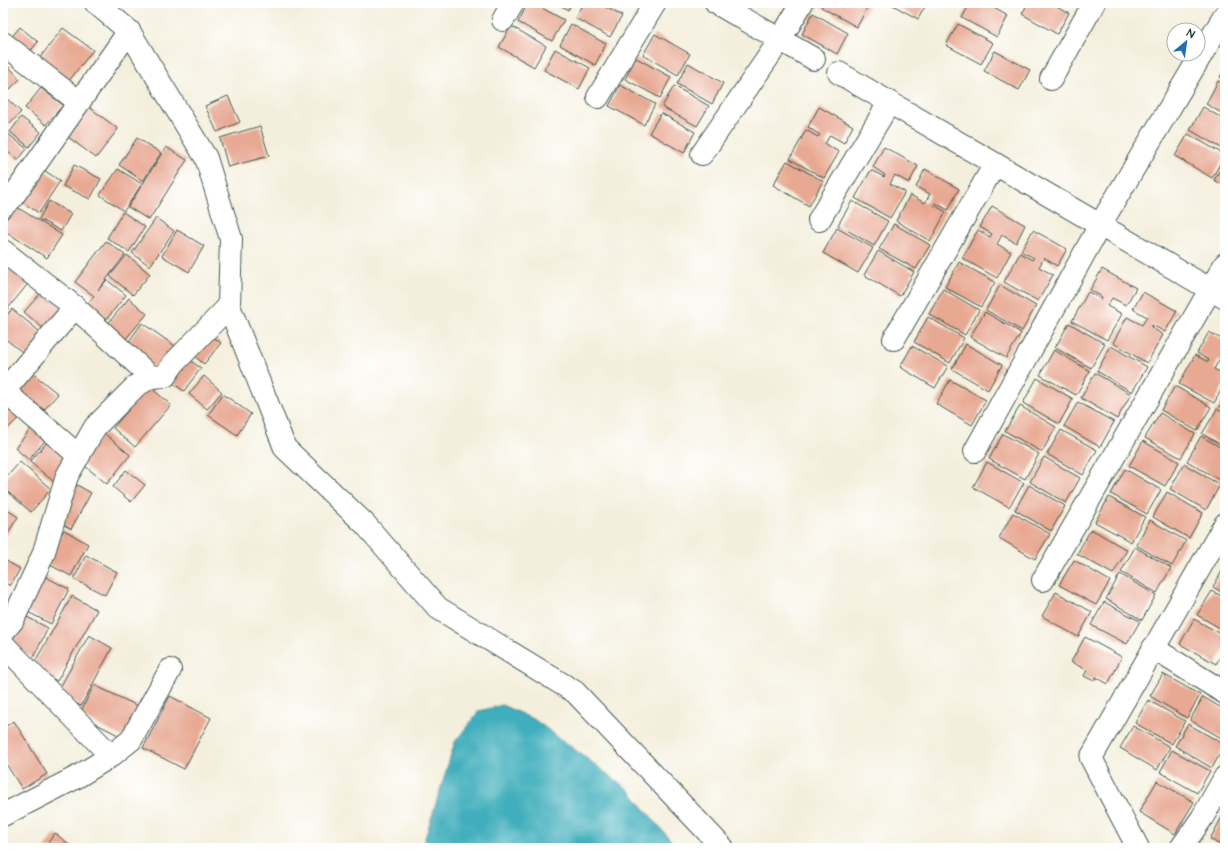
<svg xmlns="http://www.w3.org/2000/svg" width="1228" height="851" font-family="'Architects Daughter',sans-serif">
<rect width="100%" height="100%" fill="#fff"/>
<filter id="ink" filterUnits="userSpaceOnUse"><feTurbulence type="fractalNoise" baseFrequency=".025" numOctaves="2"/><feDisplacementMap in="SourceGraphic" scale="8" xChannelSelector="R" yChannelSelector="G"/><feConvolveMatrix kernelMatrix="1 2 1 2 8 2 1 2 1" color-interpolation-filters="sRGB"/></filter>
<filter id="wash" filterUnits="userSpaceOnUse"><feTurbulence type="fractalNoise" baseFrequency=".012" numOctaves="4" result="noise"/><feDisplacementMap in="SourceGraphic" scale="16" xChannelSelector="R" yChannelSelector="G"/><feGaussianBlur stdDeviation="0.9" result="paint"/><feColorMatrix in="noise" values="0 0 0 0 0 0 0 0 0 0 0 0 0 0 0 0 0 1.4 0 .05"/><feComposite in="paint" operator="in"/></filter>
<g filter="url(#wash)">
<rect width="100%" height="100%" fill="#f4efdd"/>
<polygon fill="#40aebc" stroke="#307678" points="502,705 535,720 629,790 677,848 422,848 455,742 479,711"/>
<g id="blocks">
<g fill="#e8a993">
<polygon points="528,3 533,3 564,20 552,41 518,22"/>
<polygon points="556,3 572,3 568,10"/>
<polygon points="583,3 598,3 622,16 610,37 575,18"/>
<polygon points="824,3 863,3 868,6 857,27 821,7"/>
<polygon points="889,3 927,3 918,19"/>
<polygon points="970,3 985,3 1008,16 997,37 962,18"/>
<polygon points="1028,3 1051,3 1069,13 1057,34 1022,14"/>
<polygon points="813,13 848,33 837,54 802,34"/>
<polygon points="571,24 606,44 595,65 560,45"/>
<polygon points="958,24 993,43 981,64 946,45"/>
<polygon points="511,26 546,46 534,67 499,47"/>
<polygon points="20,27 38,42 27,55 9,40"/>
<polygon points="63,28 93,50 65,86 35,64"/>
<polygon points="655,34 690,54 678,75 643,55"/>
<polygon points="555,49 590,68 579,89 544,70"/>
<polygon points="995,51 1030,70 1019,90 984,71"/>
<polygon points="636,58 671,77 660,98 625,79"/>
<polygon points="688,63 723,83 712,104 677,84"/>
<polygon points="9,67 20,79 3,96 3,73"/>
<polygon points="1225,69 1225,80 1220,77"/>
<polygon points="1218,81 1225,85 1225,115 1206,104"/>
<polygon points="620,85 655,104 644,125 609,106"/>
<polygon points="674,86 709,106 697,126 662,107"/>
<polygon points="41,88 63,105 46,125 25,108"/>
<polygon points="228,96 240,122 217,132 205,106"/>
<polygon points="5,97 21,112 10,124 3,117 3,99"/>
<polygon points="85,104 118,129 96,158 63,133"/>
<polygon points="819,107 853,126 844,143 830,135 825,144 839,152 824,178 790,159 806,130 818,137 820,135 808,127"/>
<polygon points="1203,107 1225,120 1225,150 1190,130"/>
<polygon points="661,113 695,132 684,153 649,133"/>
<polygon points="21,117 41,132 29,147 10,132"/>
<polygon points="260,126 269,156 228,167 220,138"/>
<polygon points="7,133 27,149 18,160 3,148 3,139"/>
<polygon points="1188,134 1225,155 1212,178 1175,156"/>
<polygon points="137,138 161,153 143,181 119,165"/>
<polygon points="166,147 187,160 149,220 128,207"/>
<polygon points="884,147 918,166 909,183 895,175 890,184 905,192 890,218 855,198 871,170 884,177 885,175 873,167"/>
<polygon points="787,161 823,181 809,206 773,185"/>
<polygon points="1225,162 1225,186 1214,180"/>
<polygon points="74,165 101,179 90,199 63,186"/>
<polygon points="38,166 60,181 39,213 17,199"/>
<polygon points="118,169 142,184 124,211 100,195"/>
<polygon points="925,169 959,189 948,210 935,203 934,205 946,212 930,241 896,221 910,195 925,203 930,194 916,187"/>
<polygon points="49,201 71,214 61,231 39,219"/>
<polygon points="852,201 888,221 874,246 838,225"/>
<polygon points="15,206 62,235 47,258 3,230 3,224"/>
<polygon points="992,206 1025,225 1016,243 1002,235 997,244 1011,252 997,278 962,258 978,230 990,237 992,234 980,227"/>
<polygon points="123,212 145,227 129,252 107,238"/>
<polygon points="156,218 174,231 150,266 132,253"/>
<polygon points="894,224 930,245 916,269 879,249"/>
<polygon points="837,228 873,248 858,273 823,253"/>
<polygon points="177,230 204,246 189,272 162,256"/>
<polygon points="1033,230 1067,249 1057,266 1044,258 1039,267 1053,275 1038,301 1004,282 1020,253 1032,260 1034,258 1021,251"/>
<polygon points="106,241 125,255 98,290 107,280 126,295 101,326 82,310 94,296 75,282"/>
<polygon points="878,251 914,272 900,296 864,275"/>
<polygon points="127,255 150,274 133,295 110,276"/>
<polygon points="959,262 995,282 981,307 945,287"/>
<polygon points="10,263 31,280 5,312 3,310 3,271"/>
<polygon points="1102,269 1136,288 1126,305 1112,298 1107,306 1122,314 1107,340 1072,321 1088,292 1101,299 1102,297 1090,290"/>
<polygon points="1000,285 1036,306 1022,331 986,310"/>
<polygon points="47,286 68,304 45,330 24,312"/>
<polygon points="943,289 979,310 965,335 929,314"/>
<polygon points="1143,292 1177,311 1165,332 1152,325 1151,327 1163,335 1147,363 1113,343 1127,317 1142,325 1147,317 1133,309"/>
<polygon points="129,298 147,314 123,342 105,327"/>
<polygon points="12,309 44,335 27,356 3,337 3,320"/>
<polygon points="985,312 1021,333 1006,358 970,337"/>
<polygon points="928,317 964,338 950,363 914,342"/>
<polygon points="142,323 178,348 162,372 125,347"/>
<polygon points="1069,323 1105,344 1091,368 1055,348"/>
<polygon points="1209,332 1225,341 1225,364 1219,360 1214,369 1225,375 1225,383 1214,403 1179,384 1195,355 1208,362 1209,360 1197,353"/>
<polygon points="209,334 221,343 204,364 192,354"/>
<polygon points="966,344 1002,365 988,390 952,369"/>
<polygon points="912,346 948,366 935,388 900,367"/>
<polygon points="1111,346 1147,367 1132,392 1097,371"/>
<polygon points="1054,350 1090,371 1076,395 1040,375"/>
<polygon points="185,357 201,368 184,391 168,380"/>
<polygon points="31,372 58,394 44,410 17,388"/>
<polygon points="1095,373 1131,394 1117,419 1081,398"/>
<polygon points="204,376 222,392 207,409 189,394"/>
<polygon points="1037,378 1073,399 1059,424 1023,403"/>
<polygon points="950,380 986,400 972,425 936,404"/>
<polygon points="149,386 171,405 135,447 113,428"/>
<polygon points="1175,386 1211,407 1197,431 1161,410"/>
<polygon points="223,394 251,414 237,435 208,415"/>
<polygon points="1225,395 1225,409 1219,406"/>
<polygon points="3,400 22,415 4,432 3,431"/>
<polygon points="1078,402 1114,422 1100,447 1064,426"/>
<polygon points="1020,406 1056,427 1042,452 1005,431"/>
<polygon points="1217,409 1225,414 1225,447 1202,434"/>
<polygon points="1160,413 1195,434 1181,458 1145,438"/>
<polygon points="33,426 47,438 29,460 15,448"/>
<polygon points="1061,430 1097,450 1083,475 1047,454"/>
<polygon points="104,433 130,455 107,484 80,462"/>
<polygon points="1003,434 1039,454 1025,479 989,459"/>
<polygon points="1201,436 1225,450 1225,478 1223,482 1187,461"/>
<polygon points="48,441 72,461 54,482 30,462"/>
<polygon points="1143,441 1179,462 1165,486 1129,466"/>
<polygon points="1044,457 1080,478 1066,503 1030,482"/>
<polygon points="20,462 51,489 31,512 3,488 3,481"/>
<polygon points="987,462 1024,483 1009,507 973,487"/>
<polygon points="1184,464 1220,485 1206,510 1170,489"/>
<polygon points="1125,469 1161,490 1147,514 1111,494"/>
<polygon points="126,470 145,485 131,502 113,487"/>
<polygon points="77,485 91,493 71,529 57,521"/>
<polygon points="1029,485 1065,506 1051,531 1015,510"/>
<polygon points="1167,492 1203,513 1189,538 1153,517"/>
<polygon points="1109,497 1145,517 1131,542 1095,522"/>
<polygon points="3,507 18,517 3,541"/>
<polygon points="1013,513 1050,534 1035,559 999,538"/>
<polygon points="1150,520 1186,541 1172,566 1136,545"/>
<polygon points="1091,529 1127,550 1113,574 1077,554"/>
<polygon points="64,530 88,544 71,576 46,563"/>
<polygon points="1135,547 1171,568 1157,593 1121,572"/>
<polygon points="86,555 117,572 105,595 74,579"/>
<polygon points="3,559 20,569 10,586 3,581"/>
<polygon points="1074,560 1110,581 1096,605 1059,585"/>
<polygon points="1225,566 1225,594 1213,587"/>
<polygon points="1120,574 1156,595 1142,620 1106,599"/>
<polygon points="42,575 69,589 51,624 24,610"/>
<polygon points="1212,591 1225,598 1225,631 1197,615"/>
<polygon points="1056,592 1092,612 1078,637 1042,616"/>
<polygon points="72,596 97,610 57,681 32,667"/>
<polygon points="1104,602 1140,621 1127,644 1091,625"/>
<polygon points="23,615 48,628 33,658 8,644"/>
<polygon points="1194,619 1225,636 1225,649 1216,664 1180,644"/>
<polygon points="89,635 112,648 81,706 57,693"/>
<polygon points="1085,637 1122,657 1108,684 1096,677 1094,681 1084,676 1087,670 1071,662"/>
<polygon points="1163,674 1200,695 1187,718 1150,696"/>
<polygon points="94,685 142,708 126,739 79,715"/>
<polygon points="170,696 211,718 184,769 143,748"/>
<polygon points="1203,697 1225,710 1225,740 1190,720"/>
<polygon points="1148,700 1185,721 1172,744 1135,723"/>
<polygon points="14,721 47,774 22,789 3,759 3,728"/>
<polygon points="1188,724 1225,745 1212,768 1175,746"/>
<polygon points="1133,726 1170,747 1157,770 1120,748"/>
<polygon points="1172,750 1210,771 1197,793 1160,772"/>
<polygon points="1157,781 1194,802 1175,834 1139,812"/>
<polygon points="1222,817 1225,819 1225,848 1210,839"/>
<polygon points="55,833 73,848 44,848"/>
</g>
</g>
</g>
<g filter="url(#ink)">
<use href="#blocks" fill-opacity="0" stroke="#3f584d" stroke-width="1"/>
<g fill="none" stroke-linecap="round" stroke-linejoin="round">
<defs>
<g id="minor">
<polyline points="96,3 129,31 206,158 231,239 229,306 285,448 365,524 438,608 575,692 723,848"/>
<polyline points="716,3 814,59"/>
<polyline points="503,20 513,3"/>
<polyline points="3,43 79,102"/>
<polyline points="839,73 1225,298"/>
<polyline points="1051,79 1094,3"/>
<polyline points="598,97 655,3"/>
<polyline points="702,154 780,40 802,3"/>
<polyline points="3,206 12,198 129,31"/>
<polyline points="819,220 889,103"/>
<polyline points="3,251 75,307 151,377"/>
<polyline points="75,307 4,391 79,456"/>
<polyline points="894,339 995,164"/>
<polyline points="975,451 1100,225 1225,15"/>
<polyline points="1043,580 1225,264"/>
<polyline points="3,632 13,620 43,555 67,476 95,427 136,386 151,377 165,376 174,363 229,306"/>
<polyline points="3,644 111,756 77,777 3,815"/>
<polyline points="1153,648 1225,693"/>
<polyline points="111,756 131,740 170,670"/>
<polyline points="1138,848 1091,758 1225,524"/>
<polyline points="1181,848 1202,818 1225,777"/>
</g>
</defs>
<use href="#minor" stroke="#3f584d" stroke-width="24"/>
<use href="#minor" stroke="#fff" stroke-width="22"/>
</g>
</g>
<rect width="1228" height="851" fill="none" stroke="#fff" stroke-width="16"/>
<g transform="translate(1186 42) rotate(29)"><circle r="19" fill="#ffffff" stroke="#a5b1ae"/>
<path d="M0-3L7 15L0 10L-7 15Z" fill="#1f6fb2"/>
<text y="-6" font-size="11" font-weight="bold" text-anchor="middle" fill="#1f3d34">N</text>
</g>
</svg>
